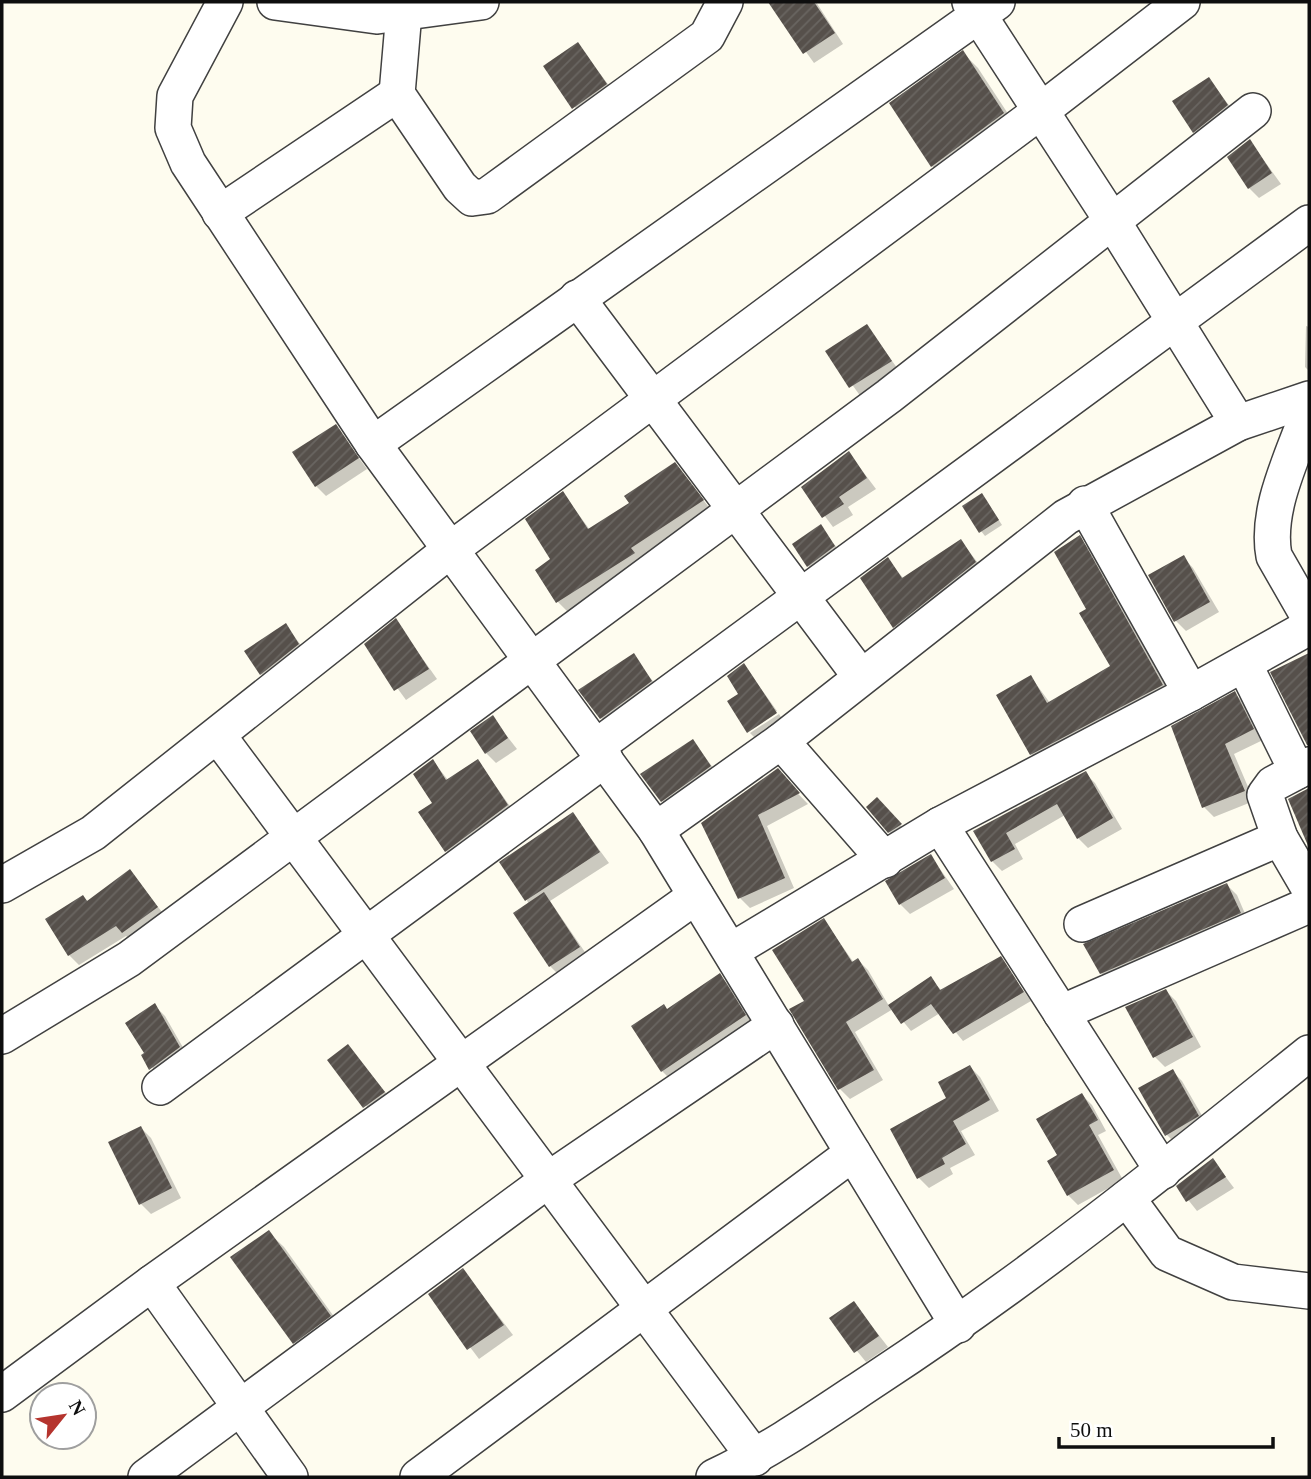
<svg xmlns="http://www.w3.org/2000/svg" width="1311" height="1479" font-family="'Times New Roman',serif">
<defs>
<pattern id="building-hatch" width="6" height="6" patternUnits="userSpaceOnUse" patternTransform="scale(1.75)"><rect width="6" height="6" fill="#56504b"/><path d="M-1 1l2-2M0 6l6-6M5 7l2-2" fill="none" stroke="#696561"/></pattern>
</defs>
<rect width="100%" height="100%" fill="#fefcef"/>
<g fill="#0003">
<polygon points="770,2 816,2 843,44 814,63"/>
<polygon points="578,44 616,95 583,118 545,66"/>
<polygon points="963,53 978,68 1018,129 948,182 932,166 891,104"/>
<polygon points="1209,79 1237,116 1204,142 1194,132"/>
<polygon points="1250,141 1281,184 1259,198 1249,188"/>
<polygon points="867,326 900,372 861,397 828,351"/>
<polygon points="1306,326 1309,327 1309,371 1305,367"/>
<polygon points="335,426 367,469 326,496 316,486"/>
<polygon points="849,453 876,489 848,507 853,515 833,527 803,487"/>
<polygon points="675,465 712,511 640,559 643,564 568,612 558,602 553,560 563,493 590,530 631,503"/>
<polygon points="986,500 1002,525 985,536 981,531"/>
<polygon points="821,527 844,557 818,576 808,566"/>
<polygon points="1079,538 1089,548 1172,695 1041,764 1031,754 1031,677 1050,703 1112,667 1089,610"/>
<polygon points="961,541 985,572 904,636 894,626 888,560 904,579"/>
<polygon points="1183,557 1193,568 1219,612 1186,631 1176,621"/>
<polygon points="396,621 437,679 406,700 366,645"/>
<polygon points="286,626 308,654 271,684 261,674"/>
<polygon points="633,655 661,692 611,728 601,718"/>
<polygon points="744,665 777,711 748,730 741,694"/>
<polygon points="1235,694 1245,704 1263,740 1234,754 1254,801 1214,817 1204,807 1194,783"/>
<polygon points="779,714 784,722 757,740 750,733"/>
<polygon points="492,717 517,749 496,763 486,753"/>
<polygon points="693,741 720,777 672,811 662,801"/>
<polygon points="433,761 448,780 478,761 517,816 456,861 446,851 435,803"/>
<polygon points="776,771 808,804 767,826 794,888 750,908 740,898 703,823"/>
<polygon points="1085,773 1095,783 1122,829 1088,848 1078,838 1065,815 1015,844 1023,859 1002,871 992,861 975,831"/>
<polygon points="877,800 910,835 899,842 889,832"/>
<polygon points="573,814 609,863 550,901 589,958 560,976 550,966 527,900"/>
<polygon points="931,856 954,889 910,914 900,904"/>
<polygon points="130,872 166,917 133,942 126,936 79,965 69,955 83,897 89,902"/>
<polygon points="1227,885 1237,895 1249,923 1111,983 1101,973"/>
<polygon points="824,920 854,963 858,960 868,970 889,1006 930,978 942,991 1000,958 1031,1001 963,1041 940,1013 911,1031 893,1009 855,1032 883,1080 850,1099 840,1089 791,1010 806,1002"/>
<polygon points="720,976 730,986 754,1026 672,1081 662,1071 668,1010"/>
<polygon points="1166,991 1176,1001 1201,1047 1165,1067 1155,1057 1127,1008"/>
<polygon points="155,1006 165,1016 189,1058 161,1079 143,1055 146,1053"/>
<polygon points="348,1046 394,1103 375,1117 330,1060"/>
<polygon points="970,1067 980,1077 999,1111 961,1131 975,1155 950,1168 953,1174 929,1188 919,1178 949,1098"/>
<polygon points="1172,1071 1182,1081 1208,1126 1177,1145 1167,1135"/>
<polygon points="1082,1095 1092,1105 1106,1131 1098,1135 1123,1180 1078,1205 1068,1195 1059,1156"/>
<polygon points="141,1128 151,1138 181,1198 151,1214 141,1204"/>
<polygon points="1213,1160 1234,1188 1197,1211 1178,1187"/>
<polygon points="268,1232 284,1247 345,1332 309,1358 294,1342"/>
<polygon points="463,1270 513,1335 479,1359 430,1294"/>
<polygon points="854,1303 888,1347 866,1362 831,1319"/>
</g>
<g fill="url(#building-hatch)">
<polygon points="768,2 814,2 835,33 803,54"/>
<polygon points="578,42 607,84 572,109 543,66"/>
<polygon points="963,50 1004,113 931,167 889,103"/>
<polygon points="1209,77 1228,105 1193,133 1172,101"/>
<polygon points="1250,139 1272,173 1248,189 1227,157"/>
<polygon points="867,324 892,361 849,388 825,351"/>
<polygon points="336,424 359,458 315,487 292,452"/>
<polygon points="849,451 867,478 839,497 844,504 822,518 801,487"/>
<polygon points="675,462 704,500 631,548 635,553 556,603 535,570 550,559 525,519 563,491 588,529 629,503 624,496"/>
<polygon points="982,493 999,520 979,533 962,506"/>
<polygon points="821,524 835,546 807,567 792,544"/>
<polygon points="1080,535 1163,685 1030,755 996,695 1031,675 1047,703 1110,666 1079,613 1086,609 1054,552"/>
<polygon points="961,539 976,562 893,628 860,578 888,557 902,578"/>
<polygon points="1184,555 1210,602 1174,622 1148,575"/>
<polygon points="396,618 429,669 394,691 364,644"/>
<polygon points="286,623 299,644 260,675 244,651"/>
<polygon points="634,653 652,681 600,719 578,690"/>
<polygon points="1309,653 1309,745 1307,745 1270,672"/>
<polygon points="744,663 777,713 747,733 727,701 738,694 727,676"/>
<polygon points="1235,691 1254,729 1225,744 1245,791 1202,808 1171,726"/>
<polygon points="493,715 508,738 485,754 470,731"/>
<polygon points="693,739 711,766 661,802 640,774"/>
<polygon points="433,759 446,780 478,759 508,805 445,852 418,812 432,803 413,774"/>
<polygon points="778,768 800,793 758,815 785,878 738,899 701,823"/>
<polygon points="1086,771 1113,818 1077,839 1057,804 1006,833 1015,849 991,862 973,831"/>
<polygon points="1309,788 1309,848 1288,799"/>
<polygon points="877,797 902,824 888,833 866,807"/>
<polygon points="573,812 600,852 525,901 499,862"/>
<polygon points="931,854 945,878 899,905 885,881"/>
<polygon points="130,869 158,907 122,933 116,926 68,956 45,919 83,895 87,901"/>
<polygon points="1227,883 1241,913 1100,974 1083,944"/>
<polygon points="544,892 580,947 549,967 513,913"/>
<polygon points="824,918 852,962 858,958 883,999 846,1022 874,1070 838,1090 789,1009 804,1001 772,950"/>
<polygon points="1001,956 1024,992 953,1034 931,1004 901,1024 888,1005 931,976 940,990"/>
<polygon points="720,973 746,1015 661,1072 631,1026 664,1004 667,1009"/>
<polygon points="1166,989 1193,1037 1153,1058 1125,1007"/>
<polygon points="155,1003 180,1047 149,1070 141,1055 144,1053 125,1023"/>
<polygon points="348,1044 385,1092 363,1108 327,1060"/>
<polygon points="970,1065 990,1100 953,1121 966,1144 942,1158 945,1164 917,1179 890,1129 946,1098 938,1082"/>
<polygon points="1173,1069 1199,1116 1165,1136 1138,1088"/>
<polygon points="1082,1093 1098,1120 1089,1125 1114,1170 1067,1196 1047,1161 1057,1155 1036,1119"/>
<polygon points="141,1126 172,1188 139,1205 108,1142"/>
<polygon points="1213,1158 1226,1177 1186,1202 1176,1186"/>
<polygon points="269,1230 331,1316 293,1344 230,1257"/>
<polygon points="463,1268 504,1325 467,1350 428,1294"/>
<polygon points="854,1301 879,1336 854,1353 829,1318"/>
</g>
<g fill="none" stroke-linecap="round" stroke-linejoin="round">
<defs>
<g id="minor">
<polyline points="225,2 175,96 173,128 188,163 373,444 656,830 958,1325"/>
<polyline points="275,2 377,16 481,2"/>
<polyline points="970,2 1113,222 1238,423"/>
<polyline points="404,12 397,94 460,187 472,198 487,196 707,36 725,2"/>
<polyline points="220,213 397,94"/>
<polyline points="577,298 861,677"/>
<path d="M 1309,410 C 1294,455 1265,508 1274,556 L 1309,617"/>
<polyline points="373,444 997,2"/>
<polyline points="1085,504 1191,693"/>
<polyline points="1244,664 1297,771"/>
<polyline points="219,737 755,1458"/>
<polyline points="781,741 885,860"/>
<polyline points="596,747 1309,223"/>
<polyline points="1309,765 1273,784 1265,795 1280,838 1309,888"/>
<polyline points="940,825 1163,1171"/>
<polyline points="656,830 781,741 1066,517 1238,423 1309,399"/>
<polyline points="2,885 93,833 450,550 1042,110 1182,2"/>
<polyline points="1082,924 1280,838"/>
<polyline points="731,951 940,825 1191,693 1309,627"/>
<polyline points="1061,1013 1309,905"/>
<polyline points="2,1036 129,959 889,396 1253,111"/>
<polyline points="160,1087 605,759"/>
<polyline points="1127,1198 1167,1253 1233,1282 1309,1291"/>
<polyline points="2,1394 152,1283"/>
<polyline points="146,1477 548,1180 776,1025"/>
<polyline points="290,1477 152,1283 696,896"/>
<polyline points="418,1477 853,1153"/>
<path d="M 714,1477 C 772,1450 824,1413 877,1378 C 1028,1279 1169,1166 1309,1053"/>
</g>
</defs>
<use href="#minor" stroke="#414141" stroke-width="38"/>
<use href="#minor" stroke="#fff" stroke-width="35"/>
</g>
<rect width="1311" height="1479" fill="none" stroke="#0e0e0e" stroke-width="7"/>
<g transform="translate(63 1416) rotate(60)"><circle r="33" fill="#ffffff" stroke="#9f9f9f" stroke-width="2"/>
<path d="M0-5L12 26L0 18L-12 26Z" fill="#b5342e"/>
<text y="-10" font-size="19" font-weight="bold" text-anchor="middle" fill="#0e0e0e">N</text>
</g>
<path d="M1059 1437v10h214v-10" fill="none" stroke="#0e0e0e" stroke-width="3.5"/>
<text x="1070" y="1437" font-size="21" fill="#0e0e0e" stroke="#ffffff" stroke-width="5" paint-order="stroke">50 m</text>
</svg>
